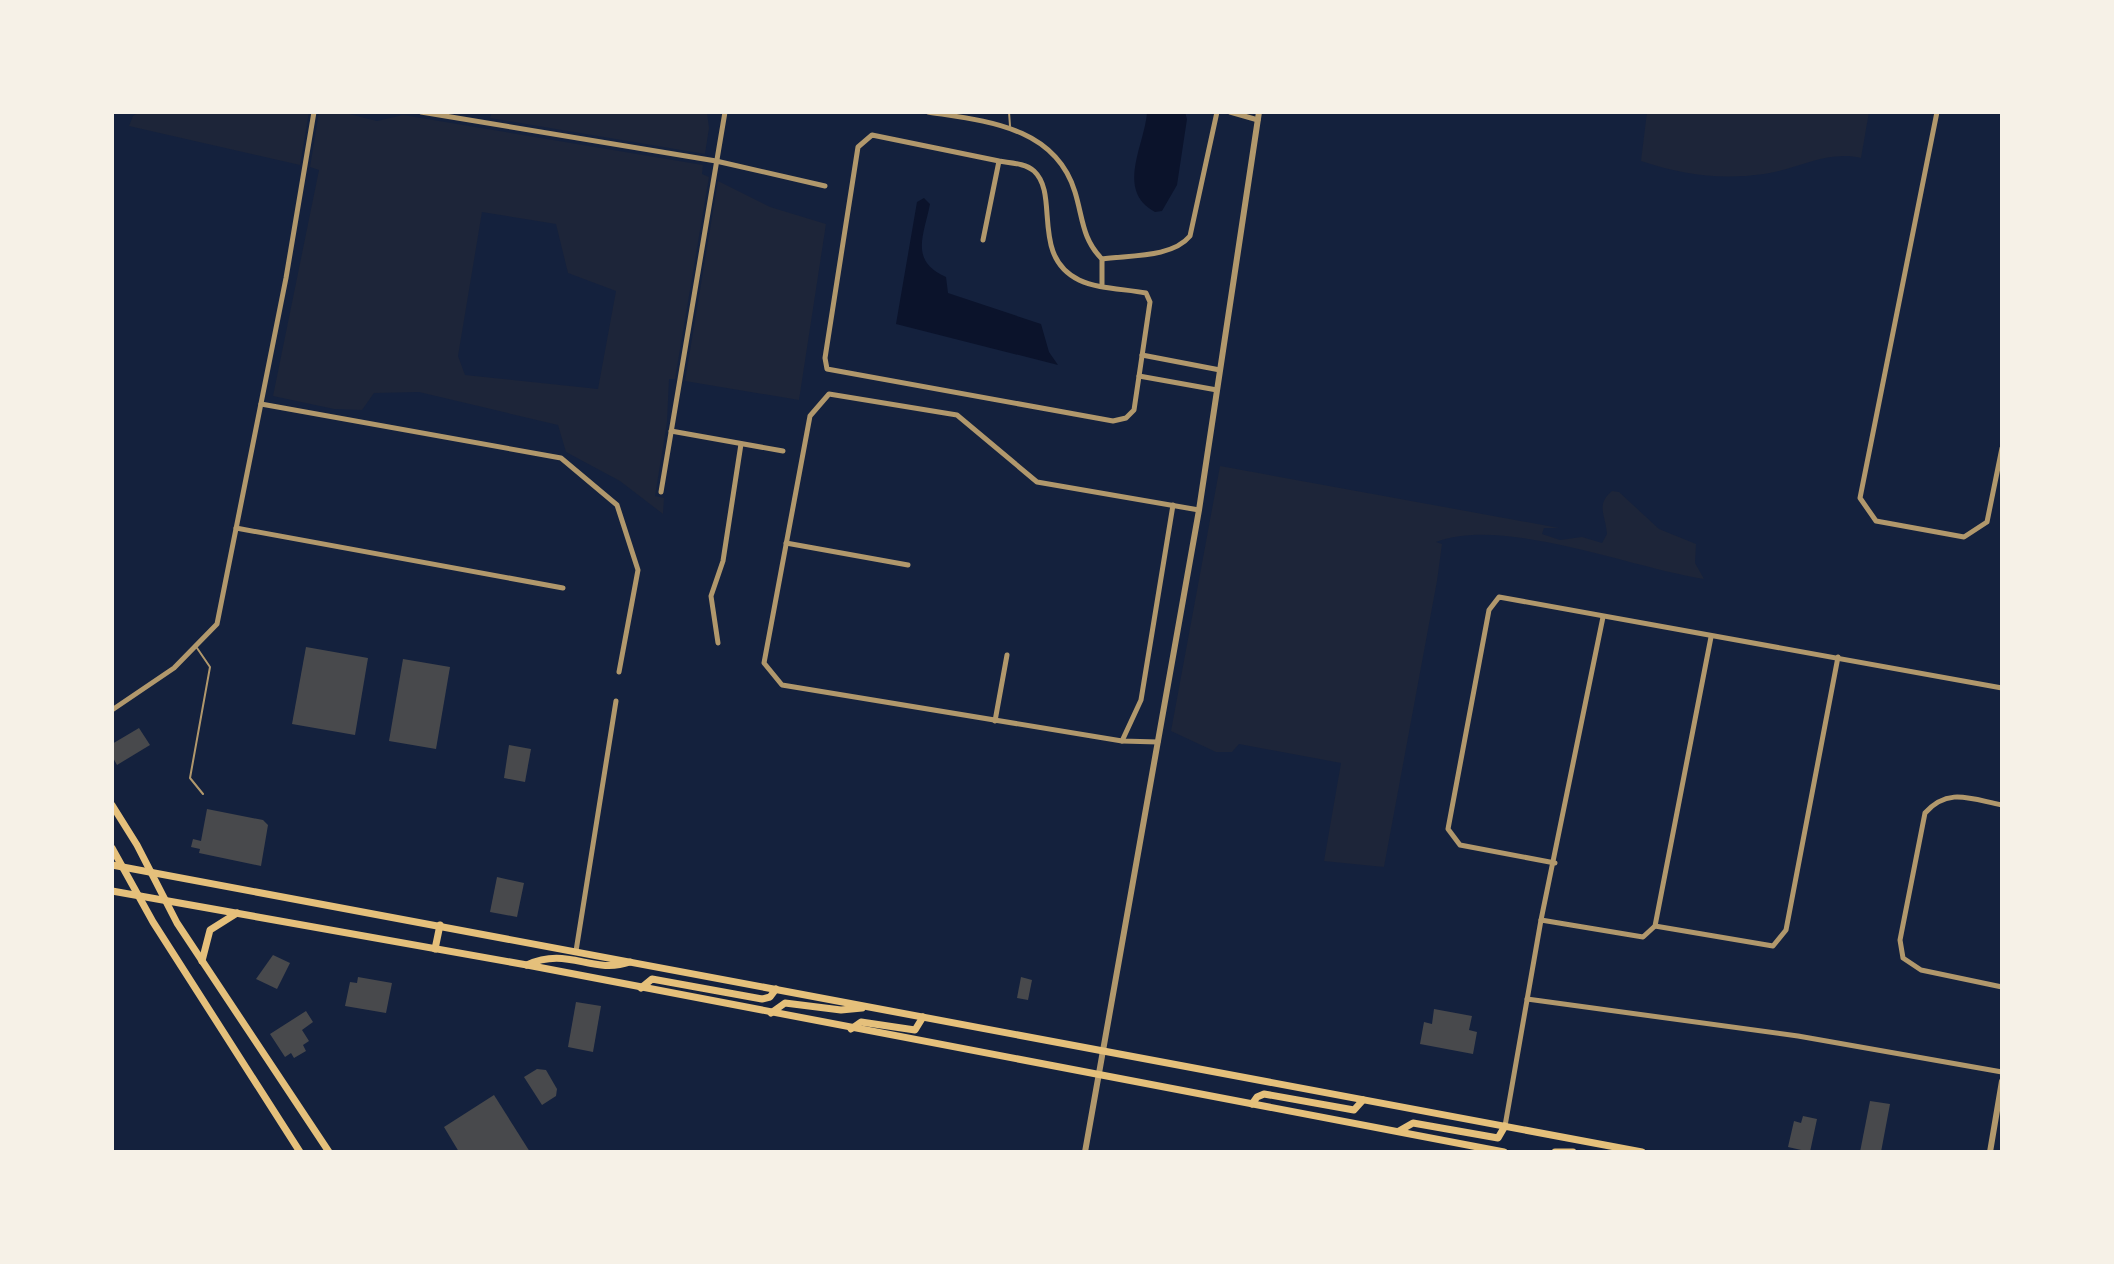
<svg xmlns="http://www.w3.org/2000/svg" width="2114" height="1264" font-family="Quicksand,sans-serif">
<rect width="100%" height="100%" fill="#14213d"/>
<g fill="#1d2539" fill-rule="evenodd">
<polygon points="140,112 309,112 300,165 129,126 133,116"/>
<path d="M 319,112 L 341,112 L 377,121 L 403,115 L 703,165 L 702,174 L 709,177 L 675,379 L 669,379 L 667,422 L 655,496 L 664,498 L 663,514 L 620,481 L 566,452 L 558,425 L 419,392 L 374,393 L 362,410 L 334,409 L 273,396 L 319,170 L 310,167 ZM 482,212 L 556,224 L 568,273 L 616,291 L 598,389 L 465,375 L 458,356 Z"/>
<polygon points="492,112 707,112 709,128 705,154 490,118"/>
<path d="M 1647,112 L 1869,112 L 1861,158 C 1827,150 1798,169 1764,174 C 1720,180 1683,175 1641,161 Z"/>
<polygon points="718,181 770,207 826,224 799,400 685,381"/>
<path d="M 1220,466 L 1559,528 L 1544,528 L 1542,534 L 1560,540 L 1582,537 L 1602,543 L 1607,534 C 1606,516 1595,505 1612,491 L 1619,492 L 1659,529 L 1696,544 L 1695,563 L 1704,579 C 1632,568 1503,516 1436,542 L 1442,544 L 1437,581 L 1384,867 L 1324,861 L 1341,763 L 1239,744 L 1232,752 L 1216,752 L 1171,731 Z"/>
</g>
<g fill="#0b132b">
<path d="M 1147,112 L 1185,112 L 1187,119 L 1177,185 L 1162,211 L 1155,212 C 1115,190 1145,145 1147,112 Z"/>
<path d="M 924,198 L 930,204 C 924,235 909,261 946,277 L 948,293 L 1041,324 L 1049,352 L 1058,365 L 896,324 L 917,202 Z"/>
</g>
<g fill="#48494c">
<polygon points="306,647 368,658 355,735 292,724"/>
<polygon points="403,659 450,667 436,749 389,741"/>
<polygon points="139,728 150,745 117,765 112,756 112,744"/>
<polygon points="509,745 531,749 525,782 504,778"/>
<polygon points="207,809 263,820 268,825 261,866 199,853 200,849 191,847 193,839 201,841"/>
<polygon points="497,877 524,883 517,917 490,912"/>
<polygon points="273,955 290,963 277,989 256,979"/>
<polygon points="358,977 392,983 386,1013 345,1006 350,982 357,983"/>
<polygon points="1021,977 1032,980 1028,1000 1017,998"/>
<polygon points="576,1002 601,1006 593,1052 568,1047"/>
<polygon points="1434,1009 1472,1016 1469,1030 1477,1032 1473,1054 1420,1044 1424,1022 1432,1024"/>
<polygon points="306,1011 313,1022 302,1030 309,1041 303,1045 306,1051 294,1058 291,1053 285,1057 270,1034"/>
<polygon points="537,1069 546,1070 557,1089 556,1096 542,1105 524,1077"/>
<polygon points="494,1095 530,1152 459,1152 444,1127"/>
<polygon points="1870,1101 1890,1104 1881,1152 1860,1152"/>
<polygon points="1803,1116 1817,1119 1810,1152 1788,1147 1794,1121 1801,1123"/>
</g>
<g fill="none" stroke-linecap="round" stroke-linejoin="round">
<g stroke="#b1986c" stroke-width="2">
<polyline points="1009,112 1010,126"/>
<polyline points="197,648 210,667 190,778 203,794"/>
</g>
<g stroke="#b1986c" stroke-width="5">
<polyline points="421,112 716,161 825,186"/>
<path d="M 928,112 C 985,121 1055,126 1075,192 C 1083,218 1082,239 1102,259 L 1102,284"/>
<polyline points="1230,112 1258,120"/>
<polyline points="1937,112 1860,498 1876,521 1964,537 1987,522 2002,448"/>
<path d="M 983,240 L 999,161 L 872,135 L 858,147 L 825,358 L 827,369 L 1113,421 L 1126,418 L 1134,410 L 1150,302 L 1146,293 C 1126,289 1097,289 1079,280 C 1030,256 1060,195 1034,171 C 1025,163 1010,163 999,161"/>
<path d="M 1102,259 C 1129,255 1172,258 1190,236 L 1217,112"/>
<polyline points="1142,355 1220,370"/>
<polyline points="1139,376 1217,390"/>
<polyline points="261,404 561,458 617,505 638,570 619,672"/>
<polyline points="671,431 783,451"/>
<polyline points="661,492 725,112"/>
<polyline points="236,528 563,588"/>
<polyline points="786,543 908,565"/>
<polyline points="718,643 711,596 723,561 741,444"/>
<polyline points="112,710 174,668 217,624 286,278 314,112"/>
<polyline points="995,721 1007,655"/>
<polyline points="1122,741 1141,700 1173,505"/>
<polyline points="1158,742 1122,741 782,685 764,663 810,416 829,394 957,415 1037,482 1199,510"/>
<path d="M 2002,805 C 1971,799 1948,787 1925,813 L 1900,940 L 1903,958 L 1921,970 L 2002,987"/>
<polyline points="1555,863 1460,845 1448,829 1489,610 1499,597 2002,688"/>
<polyline points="1541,920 1643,937 1655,926 1711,637"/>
<polyline points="1655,926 1773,946 1786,930 1838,657"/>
<polyline points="576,951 616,701"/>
<polyline points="1527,999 1798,1036 2002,1072"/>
<polyline points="1505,1126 1541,920 1603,617"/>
</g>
<g stroke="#b1986c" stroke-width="6">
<polyline points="1085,1152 1199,510 1259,112"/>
<polyline points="1990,1152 2002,1081"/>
</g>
<g stroke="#e5c07b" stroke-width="7">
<polyline points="112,805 137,845 177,923 329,1152"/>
<polyline points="112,848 153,922 300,1152"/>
</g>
<g stroke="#e5c07b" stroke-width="7">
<polyline points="112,865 1642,1152"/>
<polyline points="112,891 527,965 1504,1152"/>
<polyline points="435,949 440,925"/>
<polyline points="202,961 210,930 237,913"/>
<path d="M 527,965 C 568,946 592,975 630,962"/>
<polyline points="641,988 652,979 762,999 770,997 776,989"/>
<polyline points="771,1013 785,1003 841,1010 862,1008"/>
<polyline points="851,1029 861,1022 915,1030 923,1017"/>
<polyline points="1252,1104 1257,1097 1264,1094 1354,1110 1363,1100"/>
<polyline points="1399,1131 1413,1123 1498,1138 1505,1126"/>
<polyline points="1555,1152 1573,1152"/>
</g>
</g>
<rect width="2114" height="1264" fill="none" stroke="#f6f1e7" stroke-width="228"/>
</svg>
